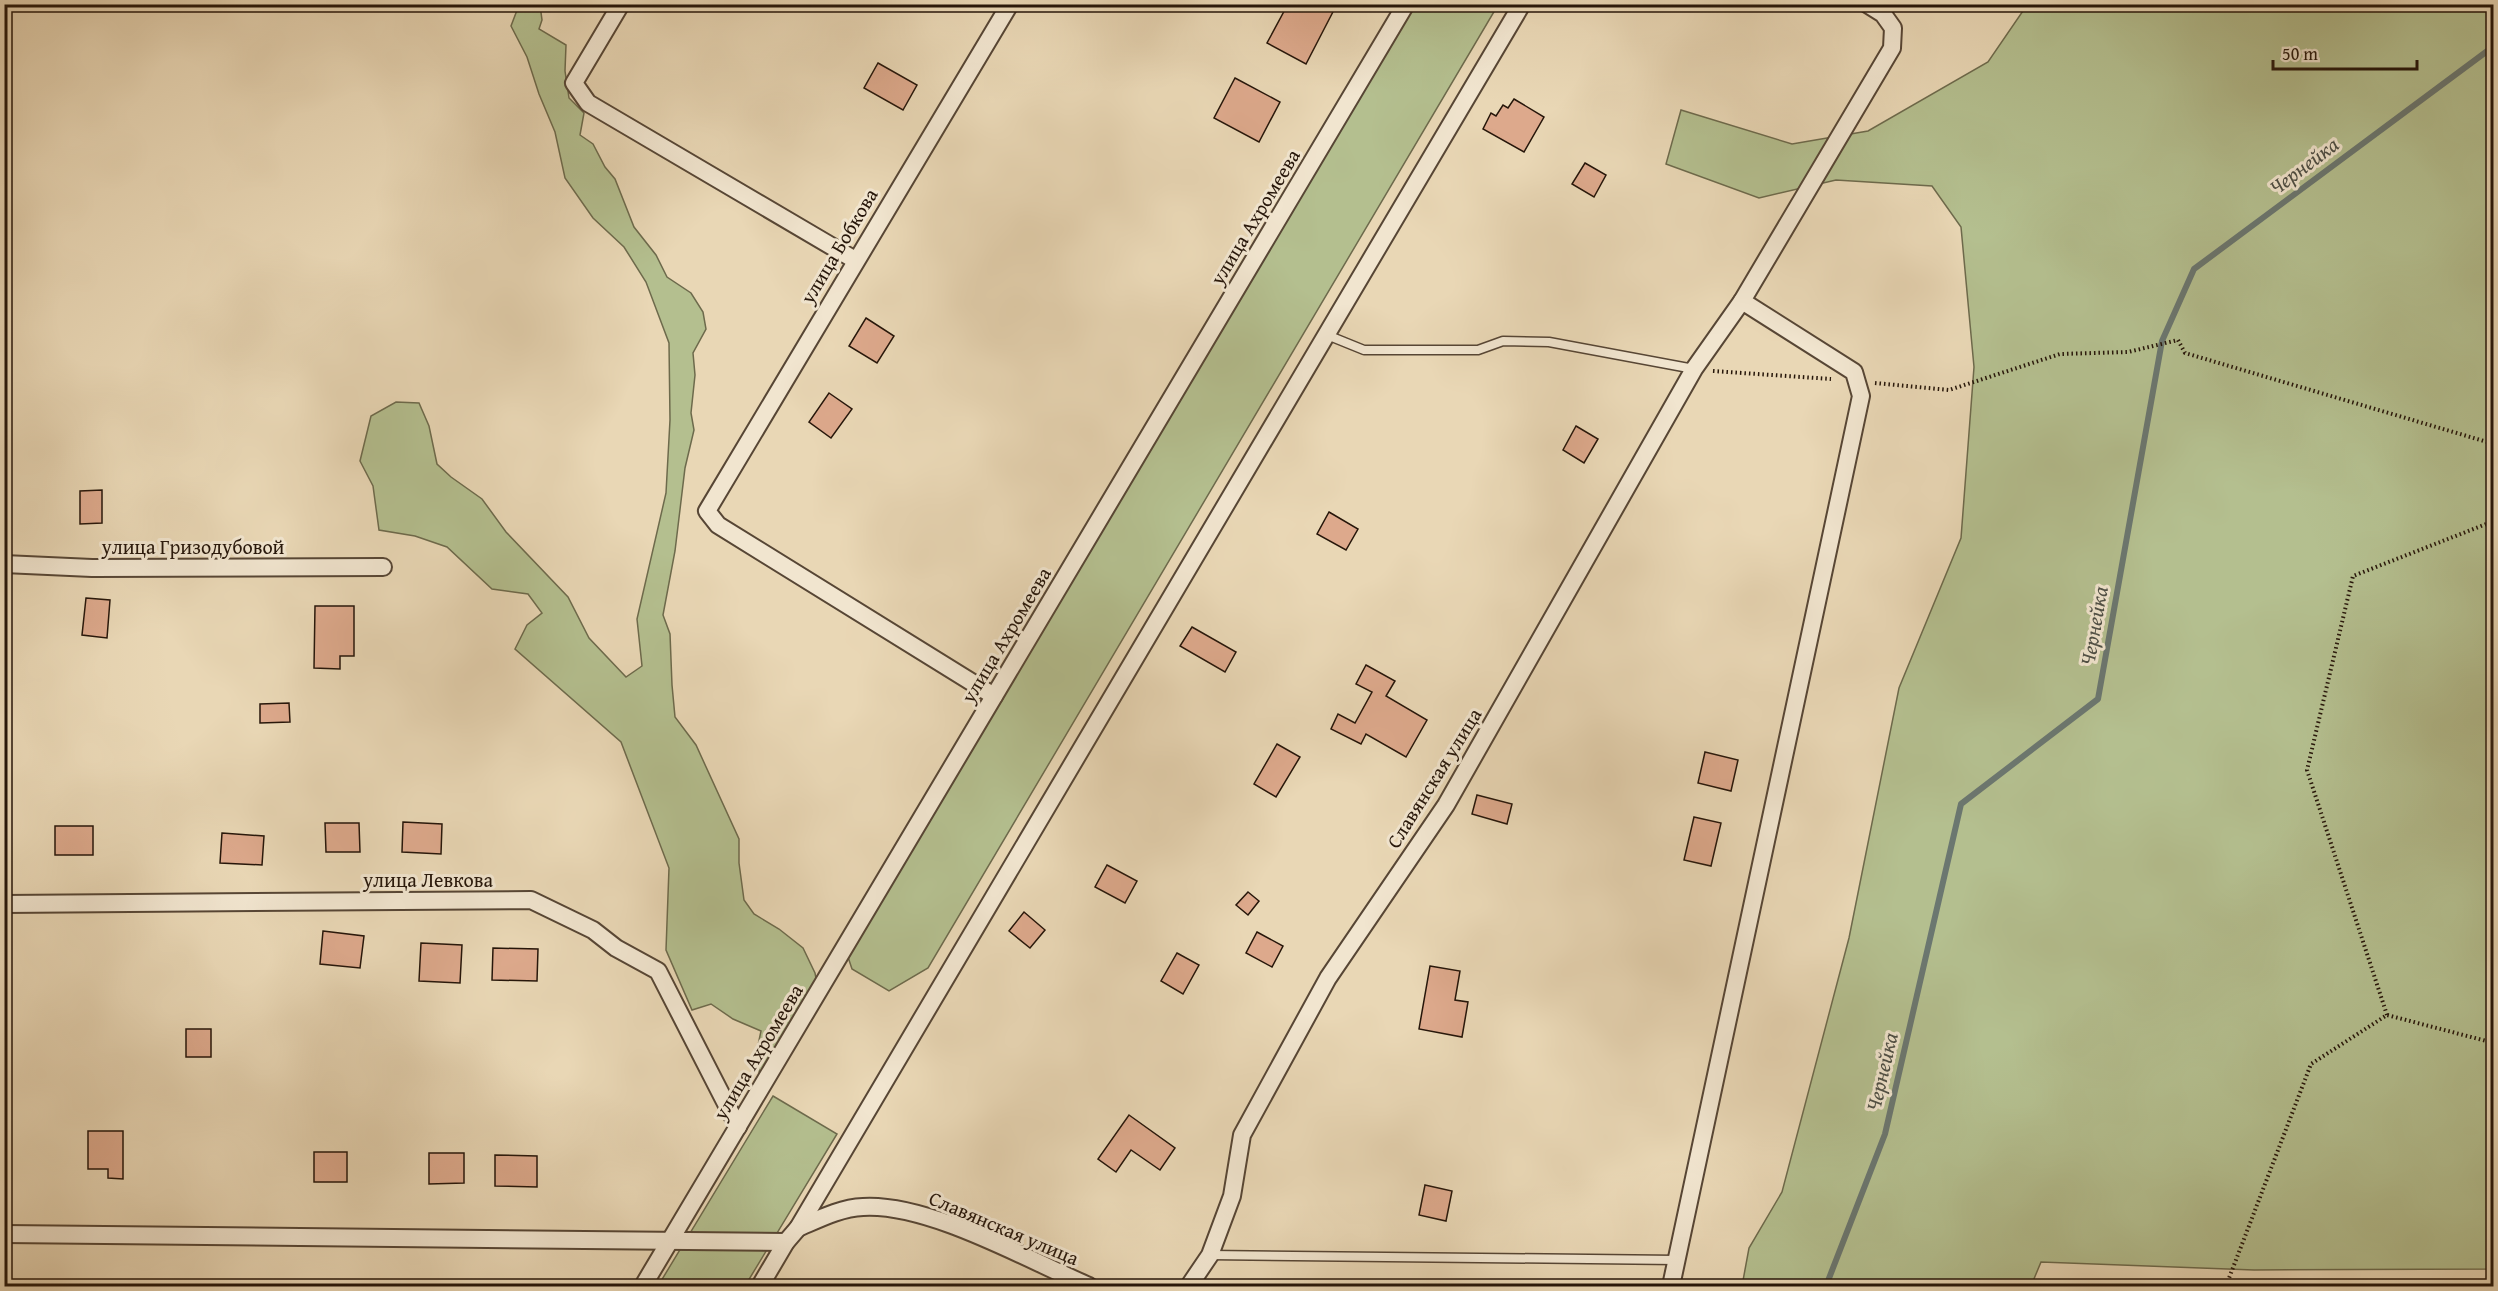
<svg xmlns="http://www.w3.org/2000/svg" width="2498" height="1291" font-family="'Gentium Book Plus',serif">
<rect width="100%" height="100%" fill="#e9d7b5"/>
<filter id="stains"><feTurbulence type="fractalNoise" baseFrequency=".00333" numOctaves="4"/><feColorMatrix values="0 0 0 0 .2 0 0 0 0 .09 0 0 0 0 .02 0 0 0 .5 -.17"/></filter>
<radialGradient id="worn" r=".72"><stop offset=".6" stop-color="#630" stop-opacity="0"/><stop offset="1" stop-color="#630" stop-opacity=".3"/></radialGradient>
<g fill="#b4bf8f" stroke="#6d6a4c" stroke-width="1.5">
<polygon points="519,5 540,5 542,20 539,29 566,45 565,71 569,98 584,113 580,135 593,144 605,167 615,179 634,227 656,255 667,277 691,293 703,312 706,329 693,353 695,375 691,413 694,430 685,468 675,551 663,615 670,634 672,685 675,717 696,745 739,839 739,863 744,900 754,914 779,929 803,948 815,973 817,983 760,1079 757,1050 761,1031 733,1019 711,1004 692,1010 666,950 669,868 621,742 515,649 527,625 542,613 528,594 492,589 447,547 415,536 379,530 373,486 360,461 371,416 396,402 419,403 429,426 437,464 451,477 482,499 506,532 568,597 589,638 626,677 642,666 637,619 666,493 670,420 669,343 646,282 624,247 593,218 565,178 555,132 539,94 527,57 511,26"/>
<polygon points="1408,5 1498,5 928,968 889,991 852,969 843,942"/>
<polygon points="2027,5 2493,5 2493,1269 2254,1270 2041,1262 2031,1286 1742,1286 1749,1248 1782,1192 1849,938 1899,688 1961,538 1974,367 1961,227 1932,186 1836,180 1759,198 1666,164 1681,110 1792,144 1868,131 1988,62"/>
<polygon points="773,1096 837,1134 745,1286 658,1286"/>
</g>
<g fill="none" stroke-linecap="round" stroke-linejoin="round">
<polyline stroke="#6b7770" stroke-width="6" points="1826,1286 1885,1134 1961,804 2098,699 2162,341 2194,269 2494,46"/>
</g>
<g fill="#dda98c" stroke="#26160a" stroke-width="1.5">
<polygon points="1288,4 1337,4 1306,64 1267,43"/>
<polygon points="878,63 917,85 903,110 864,88"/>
<polygon points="1235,78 1280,102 1259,142 1214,118"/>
<polygon points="1514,99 1544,117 1524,152 1483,129 1491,113 1496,116 1503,105 1508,108"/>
<polygon points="1585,163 1606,175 1594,197 1572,184"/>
<polygon points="866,318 894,336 877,363 849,346"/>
<polygon points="829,393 852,409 831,438 809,422"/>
<polygon points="1576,426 1598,439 1584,463 1563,450"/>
<polygon points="102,490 102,523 80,524 80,491"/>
<polygon points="1329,512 1358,529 1346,550 1317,534"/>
<polygon points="86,598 110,600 107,638 82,635"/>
<polygon points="315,606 354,606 354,656 340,656 340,669 314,668"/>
<polygon points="1192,627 1236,652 1225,672 1180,646"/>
<polygon points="1366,665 1395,681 1386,696 1427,720 1406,757 1366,734 1361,744 1331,729 1338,714 1355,723 1372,692 1356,684"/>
<polygon points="289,703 290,722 260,723 260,704"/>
<polygon points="1277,744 1300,757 1276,797 1254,784"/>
<polygon points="1705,752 1738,760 1731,791 1698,783"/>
<polygon points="1477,795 1512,804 1507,824 1472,814"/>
<polygon points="1694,817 1721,823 1711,866 1684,860"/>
<polygon points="403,822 442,824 441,854 402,852"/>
<polygon points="325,823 359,823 360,852 326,852"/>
<rect x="55" y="826" width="38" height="29"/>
<polygon points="222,833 264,836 262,865 220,863"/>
<polygon points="1107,865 1137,881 1125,903 1095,887"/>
<polygon points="1248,892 1259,901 1248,915 1236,905"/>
<polygon points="1024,912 1045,930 1030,948 1009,931"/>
<polygon points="323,931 364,936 360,968 320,964"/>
<polygon points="1257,932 1283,946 1272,967 1246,953"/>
<polygon points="421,943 462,945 460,983 419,981"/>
<polygon points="493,948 538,949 537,981 492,980"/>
<polygon points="1177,953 1199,965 1183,994 1161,981"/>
<polygon points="1430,966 1460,971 1455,1000 1468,1002 1462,1037 1419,1029"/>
<rect x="186" y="1029" width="25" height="28"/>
<polygon points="1129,1115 1175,1148 1160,1170 1131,1150 1116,1172 1098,1159"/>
<polygon points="88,1131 123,1131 123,1179 108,1178 108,1169 88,1169"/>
<rect x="314" y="1152" width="33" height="30"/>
<polygon points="429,1153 464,1153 464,1183 429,1184"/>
<polygon points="495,1155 537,1156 537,1187 495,1186"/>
<polygon points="1425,1185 1452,1191 1446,1221 1419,1215"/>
</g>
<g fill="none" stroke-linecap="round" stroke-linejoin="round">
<defs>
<g id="lane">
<polyline points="1327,335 1364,350 1478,350 1503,341 1549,342 1694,369"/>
<polyline points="1210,1255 1677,1260"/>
</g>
<g id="street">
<polyline points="621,4 574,83 588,103 855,260"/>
<polyline points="4,564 92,568 383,567"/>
<polyline points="994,696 718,525 707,511 1010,4"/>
<polyline points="4,904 531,900 593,930 616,948 658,971 738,1127"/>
<path d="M 798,1228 C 819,1219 840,1208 863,1207 C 929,1203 1028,1260 1089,1286"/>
<polyline points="4,1234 786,1242"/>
<polyline points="643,1286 1406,4"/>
<polyline points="760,1286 786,1242 798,1228 1522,4"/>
<polyline points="1189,1286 1210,1255 1232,1196 1242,1135 1328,978 1446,805 1694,369 1742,301"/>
<polyline points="1671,1286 1861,396 1854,372 1742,301 1892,48 1893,28 1883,14 1867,4"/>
</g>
</defs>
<use href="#lane" stroke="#574635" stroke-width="11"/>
<use href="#street" stroke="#574635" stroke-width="20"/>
<g stroke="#26160a" stroke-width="4" stroke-dasharray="1.5 3" stroke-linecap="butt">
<polyline points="1713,371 1831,379"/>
<polyline points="1875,383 1949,390 2060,354 2128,352 2178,340 2185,353 2494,444"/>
<polyline points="2387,1015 2307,770 2353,576 2494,521"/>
<polyline points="2226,1286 2311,1064 2387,1015 2494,1043"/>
</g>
<use href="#lane" stroke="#f1e5cf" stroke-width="8"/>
<use href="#street" stroke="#f1e5cf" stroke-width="16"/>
</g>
<g text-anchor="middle" stroke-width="6" stroke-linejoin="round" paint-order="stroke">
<g font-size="20" fill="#26160a" stroke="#f1e5cf">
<text transform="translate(1255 217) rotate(-59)" y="7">улица Ахромеева</text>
<text transform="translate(839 246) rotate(-59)" y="7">улица Бобкова</text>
<text x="193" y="554">улица Гризодубовой</text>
<text transform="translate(1006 635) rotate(-59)" y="7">улица Ахромеева</text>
<text transform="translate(1434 778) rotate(-58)" y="7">Славянская улица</text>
<text x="428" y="887">улица Левкова</text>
<text transform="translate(758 1052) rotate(-59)" y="7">улица Ахромеева</text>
<text transform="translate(1004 1228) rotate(23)" y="7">Славянская улица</text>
</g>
<g font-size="21" font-style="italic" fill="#4e4f46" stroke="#f1e5cf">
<text transform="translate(2304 166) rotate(-37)" y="7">Чернейка</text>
<text transform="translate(2094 626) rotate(-80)" y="7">Чернейка</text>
<text transform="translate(1882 1072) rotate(-77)" y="7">Чернейка</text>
</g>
</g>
<rect width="2498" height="1291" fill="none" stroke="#e9d7b5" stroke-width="24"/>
<rect x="6" y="6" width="2486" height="1279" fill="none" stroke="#26160a" stroke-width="3"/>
<rect x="12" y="12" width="2474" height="1267" fill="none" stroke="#26160a" stroke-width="1.5"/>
<path d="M2273 60v9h144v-9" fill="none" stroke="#26160a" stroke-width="3"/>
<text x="2282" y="60" font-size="18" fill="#26160a" stroke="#f1e5cf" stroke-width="4.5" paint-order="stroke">50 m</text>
<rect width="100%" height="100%" filter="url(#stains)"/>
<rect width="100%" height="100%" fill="url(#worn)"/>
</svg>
